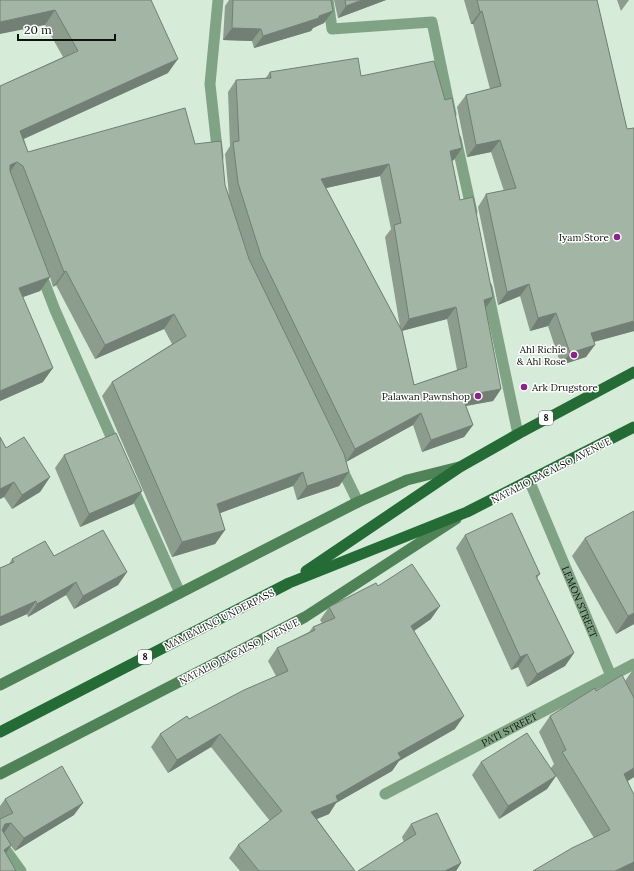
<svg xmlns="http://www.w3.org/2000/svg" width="634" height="871" font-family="Lora,serif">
<rect width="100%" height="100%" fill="#d7ebd9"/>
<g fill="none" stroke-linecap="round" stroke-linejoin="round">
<g stroke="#81a385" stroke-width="11">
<polyline points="218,0 210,84 218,157"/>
<polyline points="328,0 332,29 432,22 451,114"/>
<polyline points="456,139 472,212"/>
<polyline points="40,271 55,310 116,448"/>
<polyline points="487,287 518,434"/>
<polyline points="340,465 358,502"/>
<path id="s1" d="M 529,480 L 614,683"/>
<polyline points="132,486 180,593"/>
<path id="s2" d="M 385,794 L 634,664"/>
<polyline points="0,842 21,871"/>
</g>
<g stroke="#4f8357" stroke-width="11">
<polyline points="0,685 358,502 407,480 459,467"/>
<polyline points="0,774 305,617 456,519"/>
</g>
<g stroke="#256b36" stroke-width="11">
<polyline points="306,571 460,467 518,434 634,372"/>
<polyline points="0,732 289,583 467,512 634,427"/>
</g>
</g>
<g fill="#8c9d8e" fill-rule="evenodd">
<path d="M 0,0 L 151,0 L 168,73 L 24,139 L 28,152 L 195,144 L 225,185 L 229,196 L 225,154 L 230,146 L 228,92 L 236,80 L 265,79 L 270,72 L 361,76 L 454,160 L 452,161 L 460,200 L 486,308 L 501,389 L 493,401 L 466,406 L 473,425 L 464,437 L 422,452 L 413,425 L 346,462 L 349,472 L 339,486 L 297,500 L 293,486 L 220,513 L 225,530 L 215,544 L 172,557 L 102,396 L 112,382 L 172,344 L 164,329 L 95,359 L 56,285 L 53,287 L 50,277 L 40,291 L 23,297 L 43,382 L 0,401 L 0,86 L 63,57 L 45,25 ZM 380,176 L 391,229 L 385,237 L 400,327 L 326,188 ZM 447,319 L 457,370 L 414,385 L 402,331 Z"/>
<polygon points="229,0 331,0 324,23 313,28 311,31 254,48 252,41 223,40 225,6"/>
<polygon points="334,0 386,0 338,18"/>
<polygon points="464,0 597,0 627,129 634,128 634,331 594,342 586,357 561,365 548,326 530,331 520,296 498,305 478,207 486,194 504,191 491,152 467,157 457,107 466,95 490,89 473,24 471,24"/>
<polygon points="617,0 629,0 621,11"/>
<polygon points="0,437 6,448 50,477 40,492 12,509 4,497 0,499"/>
<polygon points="64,455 142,491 133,504 80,527 55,468"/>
<polygon points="465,535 540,574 537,578 574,653 565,666 527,687 518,667 511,670 456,548"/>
<polygon points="585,538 634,624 616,634 572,556"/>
<polygon points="54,556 127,572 118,585 74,609 66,595 28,617 27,614 0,626 0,568 9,564 12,559"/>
<polygon points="378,586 431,619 414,631 455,729 399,761 392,771 336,803 329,814 317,819 355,871 240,871 229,858 238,845 270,821 211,747 168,773 151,747 160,734 276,676 268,661 277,648 309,632 313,627 322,623 320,620 329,607"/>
<polygon points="634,668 634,777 628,781 634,871 594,838 556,776 547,789 499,819 472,775 481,762 551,768 554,764 539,732 550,716 596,691 625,681"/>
<polygon points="5,799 74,815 15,851 11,846 6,853 0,871 0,806"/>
<polygon points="411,824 461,863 456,871 358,871 404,842 402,837"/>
</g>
<g fill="#727f74">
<polygon points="362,0 386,0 338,18 346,6"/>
<polygon points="55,10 45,25 0,34 0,22"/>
<polygon points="333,11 324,23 313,28 311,31 254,48 263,36"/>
<polygon points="482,11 473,24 471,24 480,12"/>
<polygon points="232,28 261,29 252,41 223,40"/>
<polygon points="178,59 168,73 10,145 20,131"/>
<polygon points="500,140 491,152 467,157 476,145"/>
<polygon points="462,148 454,160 442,163 450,151"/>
<polygon points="17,162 7,176 10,165"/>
<polygon points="389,164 380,176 313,191 321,179"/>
<polygon points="66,271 56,285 53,287 64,272"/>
<polygon points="50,277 40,291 9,302 19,288"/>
<polygon points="529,284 520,296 498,305 507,292"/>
<polygon points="493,297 485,309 484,300"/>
<polygon points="456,307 447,319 401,331 409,319"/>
<polygon points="556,313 548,326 530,331 538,318"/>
<polygon points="174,314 164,329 95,359 105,345"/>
<polygon points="634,321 634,331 582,345 591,333"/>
<polygon points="595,345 586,357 561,365 570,353"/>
<polygon points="53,368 43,382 0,401 0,391"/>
<polygon points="501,389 493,401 454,408 462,396"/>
<polygon points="421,413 413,425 346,462 355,449"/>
<polygon points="473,425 464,437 422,452 431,440"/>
<polygon points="303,472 293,486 207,518 217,504"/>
<polygon points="349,472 339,486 297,500 307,486"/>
<polygon points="50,477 40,492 12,509 22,495"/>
<polygon points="14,482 4,497 0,499 0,489"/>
<polygon points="142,491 133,504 80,527 89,514"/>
<polygon points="225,530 215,544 172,557 182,542"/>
<polygon points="127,572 118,585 74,609 83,596"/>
<polygon points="76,582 66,595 28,617 37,604"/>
<polygon points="36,601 27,614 0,626 0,617"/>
<polygon points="440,606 431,619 402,639 411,626"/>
<polygon points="634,613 634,624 616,634 628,616"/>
<polygon points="574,653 565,666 527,687 537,674"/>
<polygon points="527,654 518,667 511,670 520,657"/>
<polygon points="464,716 455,729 399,761 392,771 336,803 329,814 302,825 311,812 398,753"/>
<polygon points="220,734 211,747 168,773 177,760"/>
<polygon points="634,768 634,777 613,790 624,774"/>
<polygon points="556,776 547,789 499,819 508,806"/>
<polygon points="83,803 74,815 15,851 24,838"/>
<polygon points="11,823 2,836 0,831 5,824"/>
<polygon points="11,845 3,858 4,850"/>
<polygon points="634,862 634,871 615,871"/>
<polygon points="461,863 456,871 445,871"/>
</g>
<g fill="#a3b6a5" stroke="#727f74" fill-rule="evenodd">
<polygon points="0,0 151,0 178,59 20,131 28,152 185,108 195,144 221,141 225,185 249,259 344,454 349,472 307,486 303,472 217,504 225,530 182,542 112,382 186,336 174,314 105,345 66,271 64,272 23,166 17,162 10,165 10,171 50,277 19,288 53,368 0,391 0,86 78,51 55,10 0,22"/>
<polygon points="233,0 331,0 333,11 319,16 319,18 263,36 261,29 232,28"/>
<polygon points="345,0 362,0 346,6"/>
<polygon points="477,0 597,0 627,129 634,128 634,321 591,333 595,345 570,353 556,313 538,318 529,284 507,292 486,194 516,188 500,140 476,145 466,95 501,86 482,11 480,12"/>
<path d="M 358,58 L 361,76 L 434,61 L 445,100 L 452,98 L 462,148 L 450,151 L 460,200 L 473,197 L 493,297 L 484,300 L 501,389 L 462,396 L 473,425 L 431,440 L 421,413 L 355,449 L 261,256 L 238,183 L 233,142 L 239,141 L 236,80 L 271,78 L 270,72 ZM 389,164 L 401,223 L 394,225 L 409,319 L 456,307 L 467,367 L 414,385 L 402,331 L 321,179 Z"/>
<polygon points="116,433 142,491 89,514 64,455"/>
<polygon points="0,437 6,448 24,437 50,477 22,495 14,482 0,489"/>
<polygon points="634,511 634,613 628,616 585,538"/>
<polygon points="512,513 540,574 536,576 574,653 537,674 527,654 520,657 465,535"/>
<polygon points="103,530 127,572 83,596 76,582 37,604 36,601 0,617 0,568 14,562 12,559 45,541 54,556"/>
<polygon points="412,564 440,606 411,626 464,716 398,753 401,758 336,796 338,801 311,812 355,871 259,871 238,845 282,811 220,734 177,760 160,734 187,716 189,719 244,690 288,671 277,648 315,630 313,627 335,618 329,607 376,583 378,586"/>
<polygon points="622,675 634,698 634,768 624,774 634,795 634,862 615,871 533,871 572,848 610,830 562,752 566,750 550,716 595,688 596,691"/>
<polygon points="527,733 556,776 508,806 481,762"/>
<polygon points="62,766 83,803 24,838 11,823 5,824 2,830 11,845 4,850 16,871 0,871 0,819 13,813 5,799"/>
<polygon points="437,813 461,863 445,871 358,871 416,834 411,824"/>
</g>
<g fill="#8b248a" stroke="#fff" stroke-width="1.5">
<circle cx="617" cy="237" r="4"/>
<circle cx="574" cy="355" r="4"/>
<circle cx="524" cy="387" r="4"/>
<circle cx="478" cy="396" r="4"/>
</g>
<g text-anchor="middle" stroke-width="3" stroke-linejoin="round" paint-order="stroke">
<g fill="#fff" stroke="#555a56" stroke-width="1">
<rect x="539" y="411" width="14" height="14" rx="3"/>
<rect x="138" y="650" width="14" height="14" rx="3"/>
</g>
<g font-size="9" font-weight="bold" fill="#0c130d">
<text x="546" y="421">8</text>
<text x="145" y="660">8</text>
</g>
<g font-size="10" fill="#0c130d" stroke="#fff" text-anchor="end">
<text x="609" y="241">Iyam Store</text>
<text x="566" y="353">Ahl Richie<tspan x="566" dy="12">&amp; Ahl Rose</tspan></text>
<text x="532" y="391" text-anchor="start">Ark Drugstore</text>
<text x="470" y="400">Palawan Pawnshop</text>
</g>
<g font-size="10" fill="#0c130d" stroke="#fff">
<text transform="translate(551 470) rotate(-27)" y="4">NATALIO BACALSO AVENUE</text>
<text dy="4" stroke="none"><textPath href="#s1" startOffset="132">LEMON STREET</textPath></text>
<text transform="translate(219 619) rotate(-27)" y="4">MAMBALING UNDERPASS</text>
<text transform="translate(239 651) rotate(-27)" y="4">NATALIO BACALSO AVENUE</text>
<text dy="4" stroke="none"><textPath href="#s2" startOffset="140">PATI STREET</textPath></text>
</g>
</g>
<path d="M18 34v6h97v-6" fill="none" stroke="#0c130d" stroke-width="2"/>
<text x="24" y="34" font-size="12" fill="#0c130d" stroke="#ffffff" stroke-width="3" paint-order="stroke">20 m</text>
</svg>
